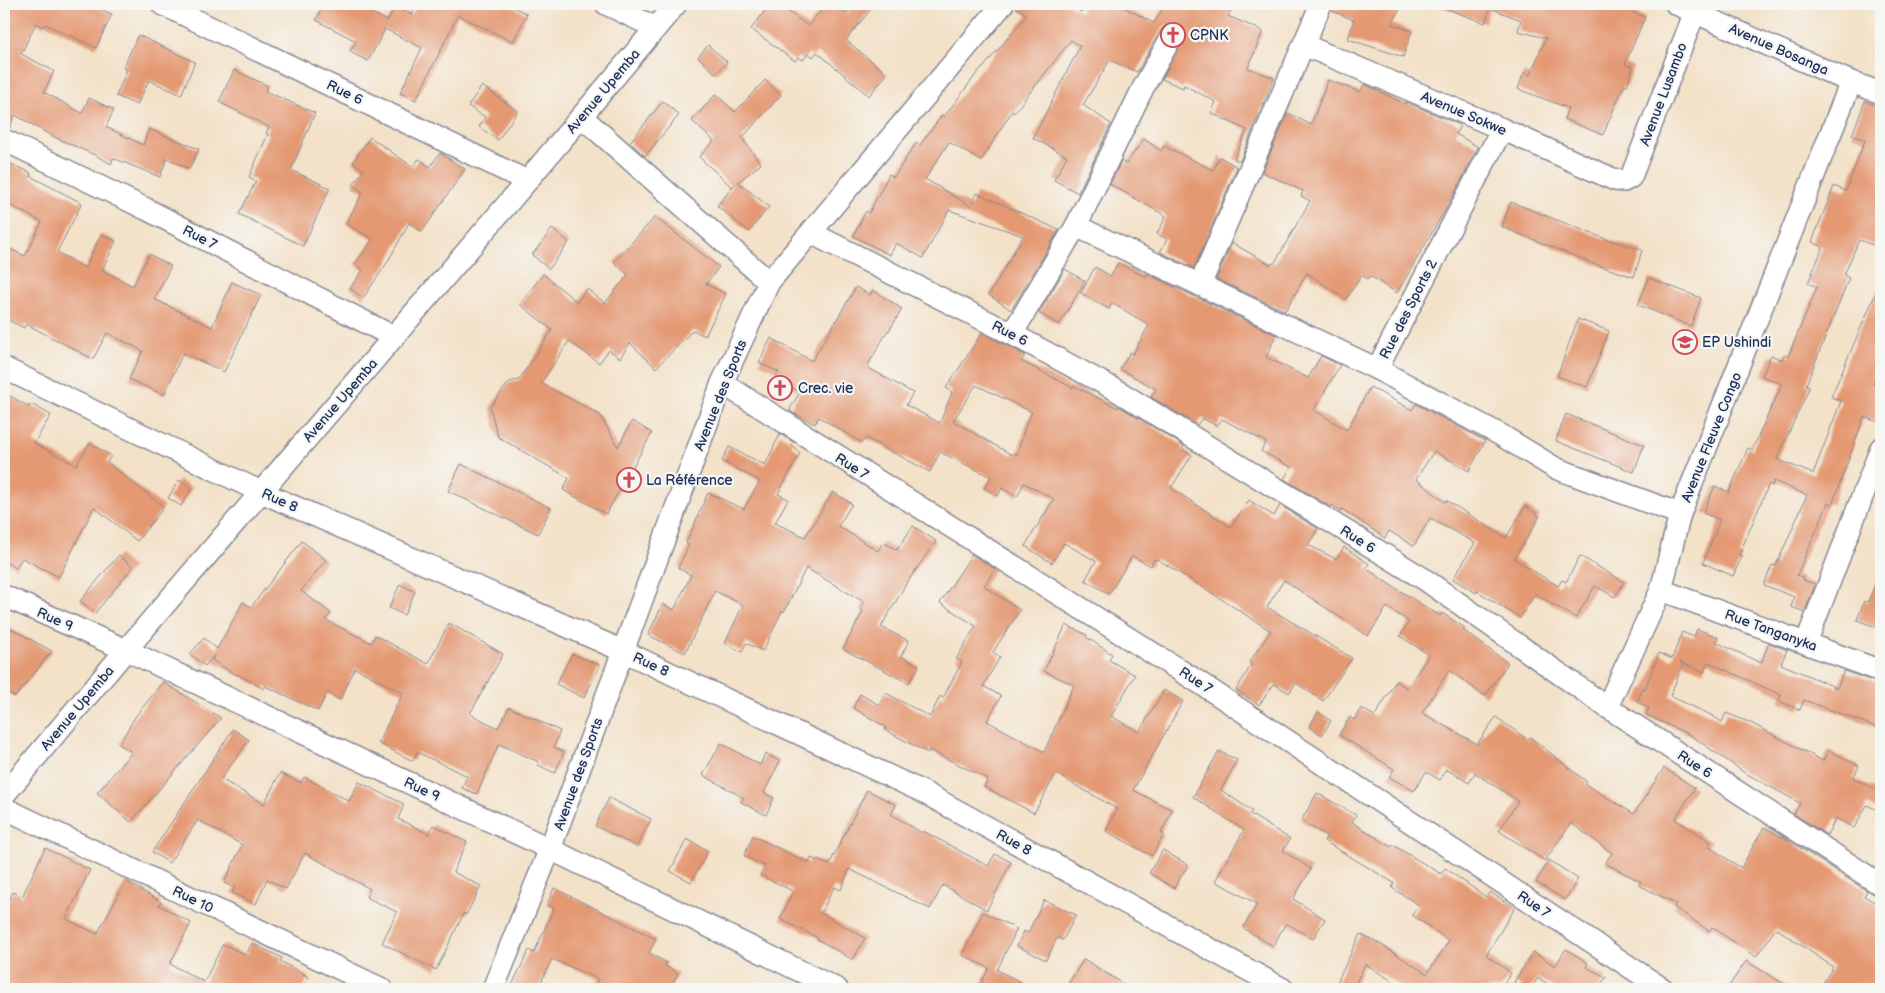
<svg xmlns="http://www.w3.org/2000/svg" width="1885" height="993" font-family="'Balsamiq Sans',sans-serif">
<rect width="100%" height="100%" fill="#f6f6f2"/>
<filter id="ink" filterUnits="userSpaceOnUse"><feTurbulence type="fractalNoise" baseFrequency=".02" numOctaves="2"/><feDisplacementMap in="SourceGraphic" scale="10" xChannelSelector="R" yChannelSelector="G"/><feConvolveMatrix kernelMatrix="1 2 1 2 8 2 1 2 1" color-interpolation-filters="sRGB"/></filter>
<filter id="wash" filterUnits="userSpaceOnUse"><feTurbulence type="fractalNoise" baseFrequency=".0096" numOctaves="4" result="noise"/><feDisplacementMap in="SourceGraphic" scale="20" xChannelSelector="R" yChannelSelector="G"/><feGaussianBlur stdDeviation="1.12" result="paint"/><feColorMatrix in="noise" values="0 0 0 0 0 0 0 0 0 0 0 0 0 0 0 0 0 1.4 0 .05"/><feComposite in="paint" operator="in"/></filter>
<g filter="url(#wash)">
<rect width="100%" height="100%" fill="#f3e1c8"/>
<g id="blocks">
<g fill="#e49973" fill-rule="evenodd">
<polygon points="13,4 88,4 112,14 96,48 45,24 44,27 36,23 21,54 54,71 44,92 82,113 89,98 114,110 106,127 143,145 149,129 199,149 189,169 167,158 160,177 113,158 111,164 97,156 52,136 15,115 9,129 4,128 4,99 11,84 7,83 4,90 4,23"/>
<polygon points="324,4 354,4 387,21 395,7 412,15 417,4 507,4 527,14 513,42 458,15 416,100 400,93 422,48 385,29 368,61 350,52 356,41 316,20"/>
<polygon points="770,4 778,4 808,26 826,4 834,4 847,14 855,4 875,4 846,40 887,74 869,96 817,52 813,57 809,53 803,60 798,57 795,61 751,29"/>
<polygon points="1015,4 1067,4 1081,12 1085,4 1118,4 1154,23 1166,4 1234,4 1228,16 1263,31 1248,68 1274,78 1240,161 1234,159 1247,130 1211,113 1216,102 1184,85 1183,88 1162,79 1184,36 1183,30 1178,25 1172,24 1166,25 1161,30 1137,72 1110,60 1083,105 1111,124 1078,193 1054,180 1067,156 1033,138 1080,46 1071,40 1014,113 1012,111 981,161 949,142 925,179 971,206 977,193 1059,230 1011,310 989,295 1023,236 949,210 923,258 896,243 890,255 853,236 866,211 869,213 889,174 894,177 916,143 920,145 942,115 944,117 981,68 982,69 1027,15 1015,7"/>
<polygon points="1333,4 1403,4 1392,24 1412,31 1403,57 1348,39 1354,20 1332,11"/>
<polygon points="1439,4 1611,4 1645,17 1625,64 1633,67 1627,86 1624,85 1603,135 1564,119 1568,108 1518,89 1524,72 1530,75 1546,38 1518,31 1521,20 1490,8 1485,23 1439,6"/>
<polygon points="138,35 195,62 181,95 149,80 137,105 116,96 127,70 123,68"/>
<polygon points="708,45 727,62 716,74 698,57"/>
<polygon points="234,70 268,86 265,91 315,113 291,170 330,188 303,246 239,214 256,181 249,177 268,134 266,133 269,127 219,102"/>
<polygon points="765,80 781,95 742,138 761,164 738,182 769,207 749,232 717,206 734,185 732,187 699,157 714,141 692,121 716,94 735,112"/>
<polygon points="1328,80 1360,92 1364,84 1405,104 1406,102 1460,125 1456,134 1478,147 1452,198 1397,293 1370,276 1367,279 1362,275 1346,299 1307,273 1285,311 1216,279 1232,243 1271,265 1272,263 1274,264 1310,201 1301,196 1303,191 1262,172 1288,113 1311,125"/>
<polygon points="482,86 518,111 498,140 479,127 485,117 468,106"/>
<polygon points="663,101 679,115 645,156 630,142"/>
<polygon points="1865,101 1878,106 1881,105 1881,248 1859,240 1844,275 1849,278 1806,385 1810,386 1777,459 1813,474 1841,401 1831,397 1881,281 1881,359 1873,384 1881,387 1881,423 1864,417 1832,505 1828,503 1797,575 1804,578 1803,580 1815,584 1805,612 1791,607 1794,597 1764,585 1772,565 1776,566 1807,495 1774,481 1772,486 1769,484 1739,555 1742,556 1733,576 1703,563 1720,520 1703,513 1715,486 1729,492 1748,448 1752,450 1782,384 1762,376 1771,355 1782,360 1784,355 1788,357 1817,287 1808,283 1823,247 1812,242 1834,186 1846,191 1865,140 1852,135"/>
<polygon points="370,137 413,167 419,159 430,167 440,153 465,169 422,232 409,223 387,263 363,298 350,288 363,270 355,264 373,239 346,224 363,192 353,185 364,170 353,162"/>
<polygon points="1144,139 1161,151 1164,146 1213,170 1220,157 1237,167 1194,268 1160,252 1167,239 1157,234 1166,216 1110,184 1121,161 1126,164"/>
<polygon points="4,161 31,173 30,176 82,203 57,252 85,268 101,234 116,241 102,270 133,286 149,254 171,266 154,299 212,327 232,282 261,295 224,372 183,353 164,395 129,379 143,351 107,333 93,359 26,324 24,328 4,318 4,246 25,256 42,222 4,202"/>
<polygon points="1511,202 1603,238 1642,250 1634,277 1597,265 1502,227"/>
<polygon points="655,217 719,267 706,284 726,294 705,336 693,330 656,368 630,343 620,358 609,350 599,363 569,341 541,383 600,415 618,447 632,421 652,433 606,514 563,490 569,478 498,437 490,407 509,382 519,380 552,330 520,304 543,274 577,302 587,289 605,303 628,275 614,262"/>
<polygon points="552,229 569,242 549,269 532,255"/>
<polygon points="1118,263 1146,277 1147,274 1276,335 1266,357 1308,378 1321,356 1340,365 1314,410 1347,430 1370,387 1412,410 1416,404 1485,441 1469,471 1434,451 1416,479 1445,502 1446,500 1506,538 1525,506 1540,516 1514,559 1558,586 1562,580 1566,582 1580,556 1624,582 1615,597 1595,586 1576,618 1535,594 1520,618 1477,591 1476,593 1453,579 1475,543 1430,518 1414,546 1389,531 1385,538 1342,509 1340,511 1332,505 1331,507 1284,479 1291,467 1261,451 1266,442 1222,419 1217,426 1202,418 1197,425 1151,397 1156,389 1120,369 1130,352 1133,354 1149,325 1112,303 1109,309 1081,293 1095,267 1111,276"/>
<polygon points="1065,269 1085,281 1059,325 1039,313"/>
<polygon points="1649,278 1701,298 1691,326 1638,305"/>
<path d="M 856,287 L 870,295 L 873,290 L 902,309 L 889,331 L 888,330 L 867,367 L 913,393 L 906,405 L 940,423 L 952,392 L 946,388 L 982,333 L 1006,345 L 1025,355 L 1021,361 L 1073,388 L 1074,386 L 1118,408 L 1119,406 L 1184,446 L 1182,449 L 1192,455 L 1171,488 L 1231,527 L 1249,500 L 1274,516 L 1280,505 L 1318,529 L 1308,545 L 1336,559 L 1344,547 L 1369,564 L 1366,568 L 1389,584 L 1440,616 L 1442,613 L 1465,628 L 1463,630 L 1508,663 L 1485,696 L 1449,670 L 1422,713 L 1477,744 L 1496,717 L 1528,740 L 1530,737 L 1587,782 L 1585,784 L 1634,814 L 1664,768 L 1695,788 L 1675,819 L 1711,842 L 1708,846 L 1741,868 L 1764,827 L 1782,837 L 1782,836 L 1867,891 L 1864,896 L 1881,906 L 1881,989 L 1819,989 L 1833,967 L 1776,928 L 1756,957 L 1712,927 L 1709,931 L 1674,907 L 1676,904 L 1639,885 L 1641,882 L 1605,863 L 1612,853 L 1571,823 L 1545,861 L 1499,831 L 1518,801 L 1475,773 L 1469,783 L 1446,769 L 1440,780 L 1426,772 L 1414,791 L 1389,777 L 1394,769 L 1339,735 L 1350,717 L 1354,720 L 1361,708 L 1375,716 L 1396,681 L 1407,688 L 1429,655 L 1400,636 L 1409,622 L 1387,607 L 1368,636 L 1284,580 L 1267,607 L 1352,658 L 1323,701 L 1296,683 L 1289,693 L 1274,684 L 1259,705 L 1236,690 L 1252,664 L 1249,662 L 1271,631 L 1204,588 L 1157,559 L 1156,560 L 1154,559 L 1151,566 L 1132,556 L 1109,594 L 1085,580 L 1096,561 L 1064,543 L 1052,563 L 1025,546 L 1054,499 L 1024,483 L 1017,497 L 1002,488 L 998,496 L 984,488 L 991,477 L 940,452 L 930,472 L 866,438 L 862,443 L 819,417 L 815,424 L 791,412 L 790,409 L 800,392 L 775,378 L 779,372 L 759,363 L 771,338 L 812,361 ZM 976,385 L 1032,412 L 1026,424 L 1017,455 L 1013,453 L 1012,455 L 953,421 Z"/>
<polygon points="1578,319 1609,331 1587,387 1557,376"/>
<polygon points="10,396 29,407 31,404 51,415 34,443 76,465 90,443 111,456 107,462 164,507 137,541 94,507 59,577 22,558 16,568 4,561 4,408"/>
<polygon points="1566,414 1644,445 1634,472 1556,441"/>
<polygon points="780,434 793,442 791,445 800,453 778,494 788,499 775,523 805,537 833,492 852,504 838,526 878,551 883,542 897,550 913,526 936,541 906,584 881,627 909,641 901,656 919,666 909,683 843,649 863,611 860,609 864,602 806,568 784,612 782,611 763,651 746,643 742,652 725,643 743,605 715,591 685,653 648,635 663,604 674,610 691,575 678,568 689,545 686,543 708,493 744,509 760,481 722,461 729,447 765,465"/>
<polygon points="461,464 551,508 538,534 448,491"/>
<polygon points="179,480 192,488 181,506 168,498"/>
<polygon points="302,541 326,560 301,591 331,613 326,620 371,643 375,635 428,664 449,623 503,654 470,714 498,728 509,707 560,731 554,747 564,752 555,773 538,765 539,762 499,744 477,794 462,788 467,776 417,752 413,761 378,743 403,693 355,668 340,700 327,693 318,711 265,686 264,689 237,674 236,675 212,660 214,656 205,666 190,654 204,638 217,649 243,602 251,607"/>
<polygon points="972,554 995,569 984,586 1020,610 993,652 1000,657 983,686 1001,696 987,721 1044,752 1074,685 1044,671 1066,625 1087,635 1086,637 1112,654 1109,660 1135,675 1111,716 1139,732 1164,690 1183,701 1133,790 1172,810 1161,833 1164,834 1152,856 1106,831 1117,809 1056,774 1034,813 984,787 988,779 929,750 928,753 885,730 886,727 853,708 860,694 879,705 886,693 930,717 940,696 943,698 962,662 956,659 976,626 940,603"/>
<polygon points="119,555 133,567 95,613 80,601"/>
<polygon points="1880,572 1881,573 1881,629 1857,620 1864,601 1868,602"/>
<polygon points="400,584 415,592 404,615 389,608"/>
<polygon points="4,625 52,651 15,697 4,690"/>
<polygon points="1697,629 1718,637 1716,642 1761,663 1769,643 1787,650 1781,664 1837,688 1844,671 1881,684 1881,729 1804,700 1800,710 1779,701 1781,695 1708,662 1704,672 1680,662 1683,664 1670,696 1711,715 1722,722 1726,713 1751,723 1823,761 1828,750 1859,766 1853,778 1881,792 1881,812 1867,805 1854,828 1836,818 1827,835 1794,814 1800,803 1745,773 1690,735 1646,715 1649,708 1637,702 1643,688 1645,689 1659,653 1672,659 1682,632 1694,637"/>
<polygon points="572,654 600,665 584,698 556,684"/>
<polygon points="163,682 221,718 131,822 97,793 132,752 119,744 135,717"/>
<polygon points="1318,712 1331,721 1322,735 1309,727"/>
<polygon points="233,729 249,740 221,779 264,804 280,773 301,783 304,777 349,801 359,782 404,804 398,819 429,834 433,825 467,842 453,872 481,886 466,915 464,913 436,970 382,943 397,912 366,897 370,889 305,853 286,889 267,879 256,904 232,893 235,888 224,883 242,845 198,820 169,863 152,852"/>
<polygon points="721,743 760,765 765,754 780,761 764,793 774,798 766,815 741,802 744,798 703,775"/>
<polygon points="1219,751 1237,760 1221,790 1252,811 1250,814 1290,839 1283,851 1311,869 1293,899 1325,919 1313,939 1286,923 1273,946 1243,928 1257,904 1215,881 1244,830 1193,797"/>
<polygon points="867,790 896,805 891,814 922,833 923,831 988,866 995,854 1011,862 987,910 943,885 930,909 849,869 841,890 834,887 821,913 865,938 853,960 817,939 818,938 780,919 793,891 760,875 765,866 744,856 753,836 809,863 811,858 829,865"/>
<polygon points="1317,793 1356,815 1352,822 1391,847 1393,845 1441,874 1445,868 1486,897 1490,892 1515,908 1486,955 1511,973 1500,989 1405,989 1365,964 1353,989 1334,989 1360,934 1380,944 1427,974 1449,941 1412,915 1419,905 1392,888 1394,883 1324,841 1327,836 1301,821"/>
<polygon points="609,798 651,819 637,847 595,826"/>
<polygon points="687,839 708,851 691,882 670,871"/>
<polygon points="45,848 90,870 66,919 97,934 126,881 161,902 159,905 191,923 170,964 204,982 223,944 246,955 252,943 282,958 280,961 309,977 302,989 12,989 4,985 4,910 13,892 22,897"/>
<polygon points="1163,850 1188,865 1174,888 1149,873"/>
<polygon points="1549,860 1578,879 1565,900 1536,882"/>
<polygon points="554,888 656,939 649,953 667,963 665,966 678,973 670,989 593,989 598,979 552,959 538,989 510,989 529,950 534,953 554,908 547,905"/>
<polygon points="1044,900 1076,915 1063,940 1057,938 1046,960 1017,946 1024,931 1028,933"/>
<polygon points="983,912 1017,929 997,970 1034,989 978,989 989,968 962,955"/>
<polygon points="1566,949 1588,963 1586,967 1606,977 1598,989 1556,989 1538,978 1530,989 1524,989 1514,982 1533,952 1555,966"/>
<polygon points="1084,959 1131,989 1065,989"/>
<polygon points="1746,961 1792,989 1727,989"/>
</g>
</g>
</g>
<g filter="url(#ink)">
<use href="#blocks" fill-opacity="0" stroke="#878893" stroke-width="1"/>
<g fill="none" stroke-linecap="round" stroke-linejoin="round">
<defs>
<g id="minor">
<polyline points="162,4 527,181"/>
<polyline points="606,4 656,28"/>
<polyline points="1676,4 1851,82 1881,93"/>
<polyline points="1304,45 1502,129 1615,180 1624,181 1631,177 1698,4"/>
<polyline points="582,117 769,282"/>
<polyline points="4,140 146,209 394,337"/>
<polyline points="1076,226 1377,369 1499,434 1555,468 1680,514"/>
<polyline points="811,233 1012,334 1116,390 1424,579 1607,707 1881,885"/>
<polyline points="1200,285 1321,4"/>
<polyline points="1012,334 1076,226 1143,88 1172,36"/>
<polyline points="4,368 261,492 623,651 921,791 1283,989"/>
<polyline points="1377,369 1502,129"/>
<polyline points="722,383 1200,683 1663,989"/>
<polyline points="1661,590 1881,671"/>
<polyline points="4,596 126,650 550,849 837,989"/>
<polyline points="1806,643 1881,448"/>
<polyline points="1607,707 1661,590 1680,514 1851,82"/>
<polyline points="4,795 126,650 527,181 676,4"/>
<polyline points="4,808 382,989"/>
<polyline points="493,989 550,849 722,383 769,282 1003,4"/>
</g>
</defs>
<use href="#minor" stroke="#878893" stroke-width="24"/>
<use href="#minor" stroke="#fff" stroke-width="21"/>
</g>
</g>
<defs>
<symbol id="church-ring" viewBox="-11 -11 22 22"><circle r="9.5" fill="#f6f6f2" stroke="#d1495b" stroke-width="1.5"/><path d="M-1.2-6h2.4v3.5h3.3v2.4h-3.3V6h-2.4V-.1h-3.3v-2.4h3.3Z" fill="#d1495b"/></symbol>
<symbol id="school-ring" viewBox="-11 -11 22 22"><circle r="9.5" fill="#f6f6f2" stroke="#d1495b" stroke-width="1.5"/><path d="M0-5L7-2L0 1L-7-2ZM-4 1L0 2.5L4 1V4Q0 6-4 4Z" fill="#d1495b"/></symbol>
</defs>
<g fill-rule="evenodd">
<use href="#church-ring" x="1159" y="21" width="28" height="28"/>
<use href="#school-ring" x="1671" y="328" width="28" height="28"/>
<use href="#church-ring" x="766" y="374" width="28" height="28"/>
<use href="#church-ring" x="615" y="466" width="28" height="28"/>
</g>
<g text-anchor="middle" stroke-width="4.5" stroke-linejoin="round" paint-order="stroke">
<g font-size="14" fill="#1b2f5e" stroke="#f6f6f2" text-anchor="start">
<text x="1190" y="40">CPNK</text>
<text x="1702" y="347">EP Ushindi</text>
<text x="798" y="393">Crec. vie</text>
<text x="646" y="485">La Référence</text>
</g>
<g font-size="14" fill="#1b2f5e" stroke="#f6f6f2">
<text transform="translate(1779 49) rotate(24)" y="5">Avenue Bosanga</text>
<text transform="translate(603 91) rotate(-50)" y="5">Avenue Upemba</text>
<text transform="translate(345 92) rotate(26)" y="5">Rue 6</text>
<text transform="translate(1663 94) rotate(-69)" y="5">Avenue Lusambo</text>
<text transform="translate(1464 113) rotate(23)" y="5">Avenue Sokwe</text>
<text transform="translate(200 237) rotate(27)" y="5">Rue 7</text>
<text transform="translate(1408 309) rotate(-63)" y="5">Rue des Sports 2</text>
<text transform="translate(1010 333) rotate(27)" y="5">Rue 6</text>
<text transform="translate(720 395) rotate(-68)" y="5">Avenue des Sports</text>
<text transform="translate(340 400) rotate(-49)" y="5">Avenue Upemba</text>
<text transform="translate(1711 437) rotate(-68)" y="5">Avenue Fleuve Congo</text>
<text transform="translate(852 466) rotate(32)" y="5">Rue 7</text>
<text transform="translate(280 500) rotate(24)" y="5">Rue 8</text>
<text transform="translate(1358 539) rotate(32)" y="5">Rue 6</text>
<text transform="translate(55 619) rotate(24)" y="5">Rue 9</text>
<text transform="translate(1771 630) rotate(20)" y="5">Rue Tanganyka</text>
<text transform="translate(651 664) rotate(25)" y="5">Rue 8</text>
<text transform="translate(1196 680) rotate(33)" y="5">Rue 7</text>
<text transform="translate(77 708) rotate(-50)" y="5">Avenue Upemba</text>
<text transform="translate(1695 764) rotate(33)" y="5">Rue 6</text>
<text transform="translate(578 774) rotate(-70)" y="5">Avenue des Sports</text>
<text transform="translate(422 789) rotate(25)" y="5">Rue 9</text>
<text transform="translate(1014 842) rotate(29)" y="5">Rue 8</text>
<text transform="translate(193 899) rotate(26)" y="5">Rue 10</text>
<text transform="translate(1534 904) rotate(34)" y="5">Rue 7</text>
</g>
</g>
<rect width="1885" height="993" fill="none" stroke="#f6f6f2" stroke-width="20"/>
</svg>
